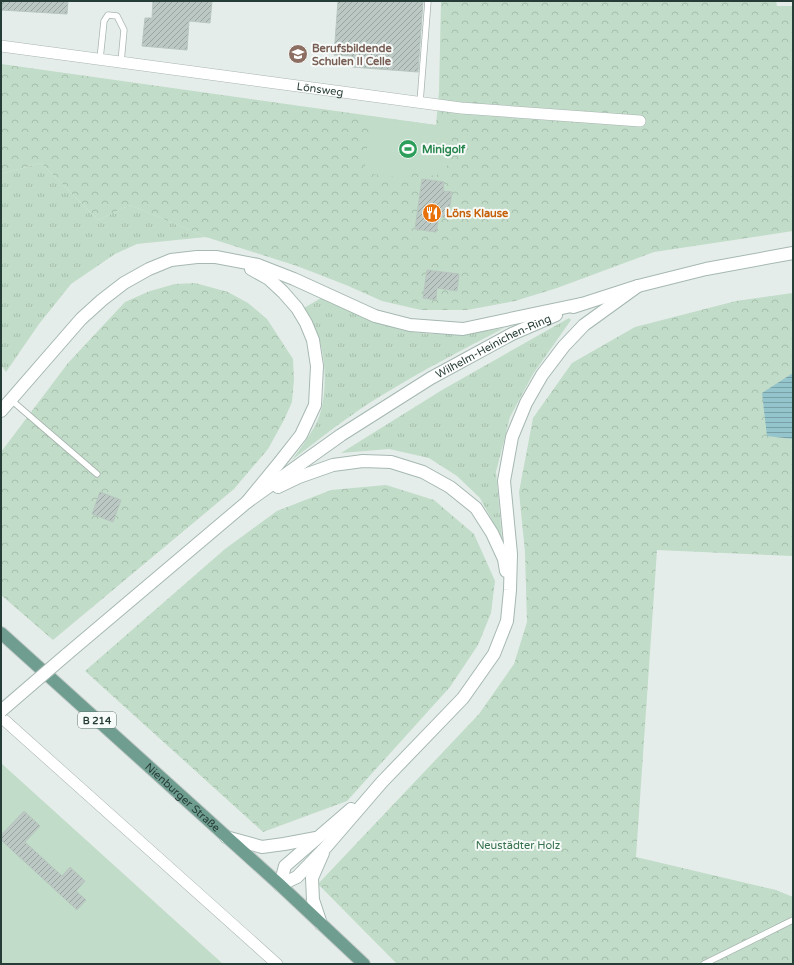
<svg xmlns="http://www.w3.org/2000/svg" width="794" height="965" font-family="'Varela Round',sans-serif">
<defs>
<pattern id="grass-tufts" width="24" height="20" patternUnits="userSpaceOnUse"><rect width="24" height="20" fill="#c1dcc8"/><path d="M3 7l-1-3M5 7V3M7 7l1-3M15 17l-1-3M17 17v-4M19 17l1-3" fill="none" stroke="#a6beac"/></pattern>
<pattern id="forest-crowns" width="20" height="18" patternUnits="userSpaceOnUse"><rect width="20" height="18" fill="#c1dcc8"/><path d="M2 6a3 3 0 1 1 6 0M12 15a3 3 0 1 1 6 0" fill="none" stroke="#a6beac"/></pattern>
<pattern id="water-rules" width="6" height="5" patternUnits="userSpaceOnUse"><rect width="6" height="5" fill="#94c4cc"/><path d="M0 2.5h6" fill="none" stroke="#79a0a6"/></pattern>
<pattern id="building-hatch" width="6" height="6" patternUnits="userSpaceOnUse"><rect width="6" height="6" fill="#bbc8c3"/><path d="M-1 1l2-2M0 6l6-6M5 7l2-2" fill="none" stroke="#98a49f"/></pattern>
</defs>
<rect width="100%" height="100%" fill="#e5edea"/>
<g fill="url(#grass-tufts)">
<polygon points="41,163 98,220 130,205 206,237 137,244 115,254 71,284 39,324 6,372 1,365 1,174"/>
<path d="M 321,298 C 346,310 371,321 398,329 C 433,338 469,334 504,328 C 464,349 423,370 384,394 C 352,413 322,437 292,460 C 300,449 308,438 315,426 C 329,401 327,353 315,327 C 312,321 308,314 304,308 Z"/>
<polygon points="569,318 571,320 533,374 510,417 496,472 502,539 480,498 457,476 429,458 389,449 341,453 442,390"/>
</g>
<g fill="url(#forest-crowns)">
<polygon points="441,1 776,1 777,6 793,6 793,231 654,252 557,288 515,301 467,310 421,310 382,301 346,285 297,266 206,237 130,205 98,220 41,163 1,174 1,64 436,125 439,91"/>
<polygon points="195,283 228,292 248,303 267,319 293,359 294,379 292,402 284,420 268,449 234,489 53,640 1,595 1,452 68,363 125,302 150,291 175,284"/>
<polygon points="793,293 793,373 767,435 793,439 793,556 657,550 636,857 776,890 793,897 793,964 397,964 318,884 479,714 514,664 527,622 525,552 519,492 533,418 572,363 635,327 736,301"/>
<polygon points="386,485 434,500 474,534 495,581 491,613 478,645 450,687 347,801 263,832 85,671 225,549 277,511 331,490"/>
</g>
<g fill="#c1dcc8">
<polygon points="371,117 452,127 446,174 437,172 437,176 405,172 404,178 364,173"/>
<polygon points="1,763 223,964 1,964"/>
</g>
<polygon fill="url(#water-rules)" points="793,373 793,439 767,436 762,393"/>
<g fill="url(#building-hatch)" stroke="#b8c6c0">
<polygon points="1,1 68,1 67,14 1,10"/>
<polygon points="153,1 212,1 210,23 189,21 187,50 142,46 145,18 152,18"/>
<polygon points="338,1 423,1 418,72 352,67 352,56 334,55"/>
<polygon points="422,179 444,182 443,191 452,192 448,218 439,216 436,232 415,229"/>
<polygon points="427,270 459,274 457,291 437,288 436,300 423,298"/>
<polygon points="100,492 121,500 113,522 92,514"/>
<polygon points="24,811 40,826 25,842 62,876 70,867 85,881 76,891 86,900 77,910 1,840 1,835"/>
</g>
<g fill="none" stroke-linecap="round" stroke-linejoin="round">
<defs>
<g id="lane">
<polyline points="100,59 104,21 108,15 117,16 124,30 121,62"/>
<polyline points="420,102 428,1"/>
<polyline points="10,399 97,474"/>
<polyline points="704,964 793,920"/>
</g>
<g id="street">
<path id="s1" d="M 1,46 L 461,108 L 640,121"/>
<polyline points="1,717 277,964"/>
</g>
<g id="secondary">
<polyline points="573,307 638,286 706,269 793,253"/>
<polyline points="1,411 81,319 102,300 124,283 149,269 171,260 197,257 216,257 258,265 294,279 375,316 410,325 463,329 581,304"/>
<polyline points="278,487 299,477 333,465 363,461 391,462 423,472 450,487 476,508 492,533 504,559 506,571"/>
<path id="s2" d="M 247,502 L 341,435 L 431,378 L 512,334 L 556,315"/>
<polyline points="66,655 247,502 279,463 301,435 315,405 317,366 313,340 306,323 297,308 283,292 269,279 251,269"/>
<polyline points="226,837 262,847 284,844 316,838"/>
<polyline points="280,885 297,877 326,847 382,782 463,698 494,654 507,621 510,590 511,554 504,481 512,437 526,403 542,375 564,346 584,325 638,286"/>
<polyline points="280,885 285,866 351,809"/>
<polyline points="321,924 313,900 312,878 323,853"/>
</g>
<g id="primary">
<path id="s3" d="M 1,633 L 280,885 L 364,964"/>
</g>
</defs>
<use href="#lane" stroke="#a8b5b1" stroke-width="7"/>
<use href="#street" stroke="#a8b5b1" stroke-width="12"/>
<use href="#secondary" stroke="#a5b8b1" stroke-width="14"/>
<use href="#primary" stroke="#c2c9c7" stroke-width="14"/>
<use href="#lane" stroke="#fff" stroke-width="5.5"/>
<use href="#street" stroke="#fff" stroke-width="11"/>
<use href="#secondary" stroke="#fff" stroke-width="12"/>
<use href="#primary" stroke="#6f9e91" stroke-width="12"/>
<defs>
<polyline id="secondary-bridge" points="1,711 66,655"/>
</defs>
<use href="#secondary-bridge" stroke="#a5b8b1" stroke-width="14" stroke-linecap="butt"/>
<use href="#secondary-bridge" stroke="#fff" stroke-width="12"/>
</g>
<defs>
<symbol id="school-disc" viewBox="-11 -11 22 22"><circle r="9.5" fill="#8d6e63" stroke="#f6faf8"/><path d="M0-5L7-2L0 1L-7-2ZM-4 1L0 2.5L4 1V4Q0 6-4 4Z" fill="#fff"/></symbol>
<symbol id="stadium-disc" viewBox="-11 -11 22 22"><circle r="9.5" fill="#2e9e5b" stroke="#f6faf8"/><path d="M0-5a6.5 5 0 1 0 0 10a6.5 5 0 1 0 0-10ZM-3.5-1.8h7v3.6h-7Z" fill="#fff"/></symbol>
<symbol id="restaurant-disc" viewBox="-11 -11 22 22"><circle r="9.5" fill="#e8710a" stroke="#f6faf8"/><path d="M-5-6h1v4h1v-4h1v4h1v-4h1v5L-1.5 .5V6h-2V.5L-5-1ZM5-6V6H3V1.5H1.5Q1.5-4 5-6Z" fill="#fff"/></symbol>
</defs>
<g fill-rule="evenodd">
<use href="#school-disc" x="287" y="43" width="22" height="22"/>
<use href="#stadium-disc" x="397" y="138" width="22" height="22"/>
<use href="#restaurant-disc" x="421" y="202" width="22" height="22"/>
</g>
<g text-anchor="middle" stroke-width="4" stroke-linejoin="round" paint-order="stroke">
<rect fill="#f6faf8" stroke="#647671" stroke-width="1" x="78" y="712" width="38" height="16" rx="3"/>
<g font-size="10" font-weight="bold" fill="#263d37">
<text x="97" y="724">B 214</text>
</g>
<g font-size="11" font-weight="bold" fill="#785e54" stroke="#f6faf8" text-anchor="start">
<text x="312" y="52">Berufsbildende<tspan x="312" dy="13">Schulen II Celle</tspan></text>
</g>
<g font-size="11" fill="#263d37" stroke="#f6faf8">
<text dy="4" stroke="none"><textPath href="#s1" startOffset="322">Lönsweg</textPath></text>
<text dy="4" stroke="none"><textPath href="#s2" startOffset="292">Wilhelm-Heinichen-Ring</textPath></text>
<text dy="4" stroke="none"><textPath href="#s3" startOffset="245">Nienburger Straße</textPath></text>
</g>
<g font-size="11" font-weight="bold" fill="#27864d" stroke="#f6faf8" text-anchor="start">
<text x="422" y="153">Minigolf</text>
</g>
<g font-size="11" font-weight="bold" fill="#c56008" stroke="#f6faf8" text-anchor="start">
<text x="446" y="217">Löns Klause</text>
</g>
<g font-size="11" fill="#34704b" stroke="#f6faf8">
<text x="518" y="849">Neustädter Holz</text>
</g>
</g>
<rect width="794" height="965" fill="none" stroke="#263d37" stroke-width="4"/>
</svg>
